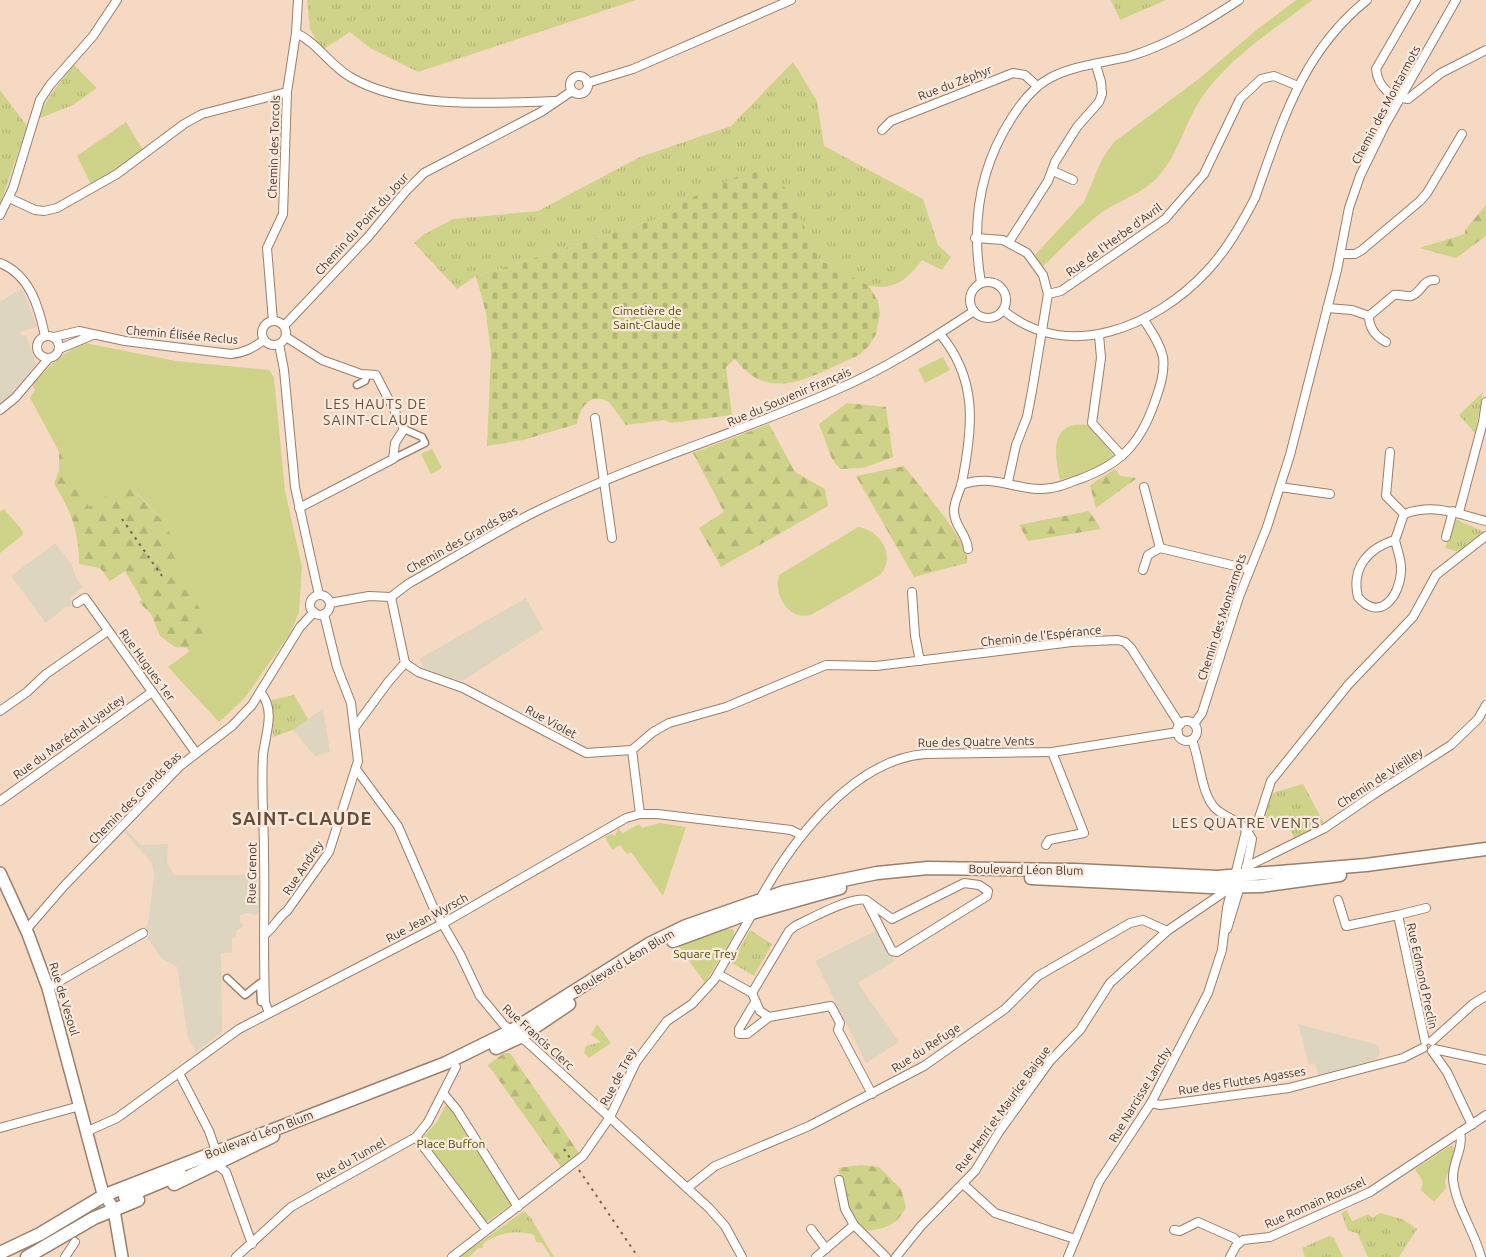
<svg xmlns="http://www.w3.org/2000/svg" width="1486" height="1257" font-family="Ubuntu,sans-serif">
<defs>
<pattern id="grass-tufts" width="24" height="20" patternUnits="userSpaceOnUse" patternTransform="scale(1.25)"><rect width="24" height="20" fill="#cfd289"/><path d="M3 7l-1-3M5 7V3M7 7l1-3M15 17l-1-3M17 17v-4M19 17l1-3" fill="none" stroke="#b3b577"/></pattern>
<pattern id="forest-firs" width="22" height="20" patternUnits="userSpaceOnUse" patternTransform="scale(1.25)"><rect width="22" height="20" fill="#cfd289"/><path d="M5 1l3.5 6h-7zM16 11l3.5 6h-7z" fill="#b3b577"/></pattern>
<pattern id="cemetery-stones" width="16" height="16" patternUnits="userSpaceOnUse" patternTransform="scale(1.25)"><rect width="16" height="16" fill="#cfd289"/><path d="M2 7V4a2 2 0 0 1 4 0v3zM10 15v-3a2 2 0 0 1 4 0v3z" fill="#b3b577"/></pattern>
</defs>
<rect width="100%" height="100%" fill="#f6d9c3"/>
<g fill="#ddd5c0">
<polygon points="22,288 37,327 20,332 22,336 26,335 36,364 11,395 0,403 0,302"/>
<polygon points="54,544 56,544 72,565 75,576 83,587 70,598 72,601 70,607 65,607 46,623 11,576"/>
<polygon points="526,598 543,629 462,681 425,669 419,659"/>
<polygon points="323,709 330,752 315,756 292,729"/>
<polygon points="126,830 141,845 168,844 167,862 174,875 258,875 260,911 256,915 246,913 240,915 240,922 244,926 236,931 236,936 232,937 232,953 221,953 222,1032 196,1052 188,1038 177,967 161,958 147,937 150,935 145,927 148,925 154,875 152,863 124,832"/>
<polygon points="879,929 895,961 858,983 899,1042 866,1063 815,961"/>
<polygon points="1298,1024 1378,1045 1380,1054 1374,1060 1318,1075 1315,1063 1309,1065"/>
</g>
<g fill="url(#grass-tufts)">
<polygon points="307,0 636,0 418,72 370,48 350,32 322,50 310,29"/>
<polygon points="1111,0 1166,0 1120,20"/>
<path d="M 793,62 L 817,101 L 824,146 L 923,199 L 938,245 L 951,257 L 942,270 L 922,260 C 910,276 899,287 879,287 C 857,287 836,266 816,258 C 768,240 717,228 669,213 L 660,218 L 575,245 L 570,243 L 567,248 L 476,276 L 457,289 L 414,243 L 423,235 L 453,219 L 538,211 L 640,157 L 731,126 Z"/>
<path d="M 74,65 L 97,88 L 73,105 L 40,118 L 39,117 C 47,97 60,82 74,65 Z"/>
<polygon points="0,90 27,126 0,205"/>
<polygon points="1483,392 1475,433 1459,415"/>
<polygon points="1455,519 1484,532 1459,552 1445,548"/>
<polygon points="294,695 308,719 293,730 273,737 271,700"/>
<polygon points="1303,784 1324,823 1294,838 1285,818 1264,818 1269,794"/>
<polygon points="750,930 772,944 754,976 732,963"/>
<polygon points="597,1024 611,1043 589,1058 584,1053 586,1046 601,1042 591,1035"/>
<polygon points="1347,1210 1352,1221 1369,1214 1372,1218 1380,1213 1402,1219 1417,1229 1399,1257 1368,1257 1357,1233 1348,1231 1341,1213"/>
<path d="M 524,1211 L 531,1218 L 554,1257 L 551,1257 L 542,1243 L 536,1242 L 534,1235 C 518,1229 496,1233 483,1244 L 483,1248 L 478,1248 L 469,1257 L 459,1257 Z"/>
<polygon points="1329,1236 1334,1238 1343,1257 1305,1257 1302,1248"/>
</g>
<g fill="url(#forest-firs)">
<polygon points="1486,205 1486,236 1456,258 1419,248 1465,234 1465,230"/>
<polygon points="847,403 886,407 893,457 863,468 840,469 832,459 819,424"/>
<polygon points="769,424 795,472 825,489 828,506 721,567 699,528 724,512 693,453"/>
<path d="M 59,448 L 74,479 L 119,475 L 164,522 L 214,607 L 212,642 L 204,649 L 189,651 L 187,648 L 175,647 L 160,636 L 151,614 L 139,602 L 142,600 L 125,571 L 110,581 L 100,568 L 79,564 C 79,531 71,511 54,484 L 59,470 Z"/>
<path d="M 904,466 C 916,482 973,546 967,563 L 914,577 L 856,476 Z"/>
<polygon points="1115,469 1120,476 1137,478 1096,508 1090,485"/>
<polygon points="1089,511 1101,529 1028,541 1019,525"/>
<polygon points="504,1053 510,1053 579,1153 561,1167 488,1065"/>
<path d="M 861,1165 L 879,1167 L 901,1189 L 906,1207 C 896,1227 884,1229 863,1231 L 848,1207 L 838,1168 Z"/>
</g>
<path fill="url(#cemetery-stones)" d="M 758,167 L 789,191 L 818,259 L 869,286 L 878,301 L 880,314 L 876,334 L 869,346 L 859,355 C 816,373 771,407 735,359 L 726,367 L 732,415 L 671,423 L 664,420 L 626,425 L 609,402 C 590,391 580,407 577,424 L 523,440 L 487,446 L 491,353 L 486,313 L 476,276 L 567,248 L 569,243 L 575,245 L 660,218 L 669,213 L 669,208 Z"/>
<g fill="#cfd289">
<path d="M 1296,0 L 1313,0 C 1273,30 1228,58 1200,100 C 1184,125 1177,158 1156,179 C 1141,194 1121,200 1104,211 C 1082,226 1062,249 1042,267 L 1034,256 L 1084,202 L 1102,159 L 1114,142 L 1200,78 L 1254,32 Z"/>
<polygon points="126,122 143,150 92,186 77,156"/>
<path d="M 85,343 L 176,361 L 269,370 L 274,378 L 285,491 L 302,567 L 299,612 L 291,632 L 244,699 L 219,722 L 168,667 L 212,635 L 171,550 L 170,533 L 164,522 L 139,495 L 123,484 L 89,507 L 30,398 L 35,390 L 32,384 C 48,368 64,351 85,343 Z"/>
<polygon points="943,357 950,370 925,383 918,369"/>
<path d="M 1089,416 L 1092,428 L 1114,456 L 1096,468 L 1060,480 C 1055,455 1048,420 1088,425 Z"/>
<polygon points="432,449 442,468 431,474 421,454"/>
<polygon points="4,509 22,530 23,535 0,553 0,512"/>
<path d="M 858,527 C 880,530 897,556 880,575 L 811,615 C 788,621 773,594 779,575 Z"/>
<polygon points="660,823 686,827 663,896 631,852 627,854 620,845 612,850 605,837 611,834 615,836 618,828 623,833 639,824 642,828"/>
<polygon points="728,928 734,930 734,935 705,983 678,945"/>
<polygon points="448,1101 512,1204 485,1223 422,1138 436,1123"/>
<polygon points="1452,1145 1456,1150 1445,1181 1446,1188 1434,1202 1421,1190 1423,1182 1415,1169"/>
</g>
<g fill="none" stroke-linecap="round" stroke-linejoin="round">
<polyline stroke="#d3b9a6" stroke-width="12" stroke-dasharray="12 6" stroke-linecap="butt" points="90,1211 120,1199"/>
<defs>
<g id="pedestrian">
<polyline points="357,385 365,381 367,375"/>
<polyline points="393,459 425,443 422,437 404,429"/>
<polyline points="227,978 245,995 260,983 261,1002"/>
</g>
<g id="minor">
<path d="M 1416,0 L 1376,69 C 1378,87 1390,97 1408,99 L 1441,73 L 1486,50"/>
<path d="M 296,33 C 318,43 330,66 352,78 C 409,110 493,103 556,101"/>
<circle cx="579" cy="85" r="9"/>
<polyline points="587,83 633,69 791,0"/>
<polyline points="882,130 891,121 1013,73 1025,75 1037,86"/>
<polyline points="1053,171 1073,180"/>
<polyline points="9,198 35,210 44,211 57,208 117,174 184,124 202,114 287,92"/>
<polyline points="0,215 13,188 40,100 50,85 93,36 117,0"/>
<polyline points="975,238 1003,240 1027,253 1043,275 1048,294 1032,391 1027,417 1016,445 1008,482"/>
<polyline points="1009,242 1048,181 1055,162 1077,127 1099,102 1102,94 1101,82 1096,65"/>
<polyline points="1341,254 1355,254 1362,250 1420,201 1427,193 1462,134"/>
<path d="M 0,263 C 30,275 39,307 45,336"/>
<circle cx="988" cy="300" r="18"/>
<path d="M 981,283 C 971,224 979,169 1011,119 C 1021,103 1033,87 1050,78 C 1074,65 1104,63 1131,56 C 1170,44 1204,23 1239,0"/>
<polyline points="1048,294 1061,291 1165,219 1204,174 1240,99 1261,79 1274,76 1298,86"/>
<path d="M 1327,308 L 1352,310 L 1369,316 C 1369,328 1375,336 1386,342"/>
<path d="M 1003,310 C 1068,364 1156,326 1207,271 C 1227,250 1242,223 1255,198 C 1282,122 1302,52 1367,0"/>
<path d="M 1369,316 L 1394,295 C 1400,294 1406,297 1411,296 C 1422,293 1422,279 1435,280"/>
<circle cx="274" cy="333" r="12"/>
<polyline points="273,321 267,248 283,214 287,92 296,33 298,0"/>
<polyline points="284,326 368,237 406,191 424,173 541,112 572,91"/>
<path d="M 940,334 C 978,379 973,427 962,482 C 960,492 954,500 954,511 C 954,526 967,534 968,549"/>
<polyline points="1099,335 1101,358 1092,423 1122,456"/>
<circle cx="48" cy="347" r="11"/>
<path d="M 54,337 L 79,331 L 125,341 L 231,354 C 244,353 253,348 264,340"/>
<polyline points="286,337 322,360 361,374 376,375 404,429 395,443 393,459 299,508"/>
<polyline points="279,344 284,370 295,487 319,595"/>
<polyline points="59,349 93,335"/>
<polyline points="0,410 15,398 49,358"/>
<polyline points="595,418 612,538"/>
<path d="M 1390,452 L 1386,496 L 1404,514 C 1436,503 1457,514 1486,521"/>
<path d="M 961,485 C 997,472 1020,494 1051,488 C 1061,487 1070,482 1080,479 C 1121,464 1141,443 1155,401 C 1160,387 1165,372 1163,357 C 1160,343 1151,331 1144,320"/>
<polyline points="1144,487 1160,548"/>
<polyline points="1280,487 1330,494"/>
<polyline points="1459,512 1483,422 1486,402"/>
<polyline points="1446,537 1453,511"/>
<path d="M 1395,540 C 1397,550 1402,561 1401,571 C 1400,596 1380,623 1358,597 C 1351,568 1368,548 1395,540 L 1404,514"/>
<polyline points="1143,570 1148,555 1160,548 1248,569"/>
<polyline points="912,592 915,636 920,661"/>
<circle cx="320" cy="605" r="10"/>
<polyline points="391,597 405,663"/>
<polyline points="77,603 85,598 196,753"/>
<path d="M 330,603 L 369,596 L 391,597 L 408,584 C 451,560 494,532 539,510 C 635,463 739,433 836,390 C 885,369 930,340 974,311"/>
<polyline points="405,663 418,672 463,688 586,753 632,750"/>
<path d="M 261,693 C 276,711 265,735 263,755 C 261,788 264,822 264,854 C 265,904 263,952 265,1002 L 269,1013"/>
<polyline points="0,711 27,692 46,674 108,631"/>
<circle cx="1187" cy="731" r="10"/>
<polyline points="1194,724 1202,713 1239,597 1267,527 1290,455 1337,270 1349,208 1360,176 1385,125 1456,0"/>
<polyline points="355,727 389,681 405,663"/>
<path d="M 1192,740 C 1200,760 1201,792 1214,807 C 1221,815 1232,818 1240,824 C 1245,827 1249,834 1252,839 L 1246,870"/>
<polyline points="632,750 653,732 669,723 726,707 826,665 876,666 1072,642 1118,640 1125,642 1131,648 1180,725"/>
<polyline points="632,750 640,814"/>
<polyline points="356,769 398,826 434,909 460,954 480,996 504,1025 527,1042 709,1208 725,1226 742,1257"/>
<polyline points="0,801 152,692"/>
<polyline points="1246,831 1258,821 1271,781 1348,685 1413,617 1436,575 1486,536"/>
<polyline points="1046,845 1049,840 1084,833 1052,752"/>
<polyline points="1246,867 1325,828 1373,795 1451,745 1478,719 1486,705"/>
<polyline points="1338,900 1346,926 1398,915 1425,1041"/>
<path d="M 759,901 C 791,842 852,760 925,754 L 1052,752 L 1178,732"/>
<polyline points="1398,915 1426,908"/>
<polyline points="1227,929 1241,883"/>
<polyline points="26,930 64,886 180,766 232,726 252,705 300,627 314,612"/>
<path d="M 264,935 C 274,928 278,917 287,911 L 329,852 L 358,761 L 351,703 L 337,667 L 324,614"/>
<polyline points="718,974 752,993 760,1011 769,1017 831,1006 840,1023 838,1030 872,1094"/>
<polyline points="48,988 143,933"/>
<path d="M 752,993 L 789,931 L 795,926 C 810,919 851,896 866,900 L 892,951 L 897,952 L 987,896 L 988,891 L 979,885 L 964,883 L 892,919 L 866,900"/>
<polyline points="755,1002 739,1029 739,1034 747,1034 769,1017"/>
<polyline points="1432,1041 1473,1004 1486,996"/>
<polyline points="1434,1049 1486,1060"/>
<polyline points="1432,1051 1447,1072 1472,1125"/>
<polyline points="179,1073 209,1131 216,1151"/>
<polyline points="443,1093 457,1110 518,1207"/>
<polyline points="1151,1103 1160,1105 1289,1088 1403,1058 1423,1048"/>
<polyline points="0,1128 80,1106"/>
<polyline points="88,1131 117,1118 239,1029 442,924 626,818 640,814 657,814 791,830 801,835"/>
<path d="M 1460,1132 C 1464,1149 1452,1162 1453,1179 C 1456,1207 1474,1230 1481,1257"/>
<polyline points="416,1137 486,1229"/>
<polyline points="217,1165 226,1172 252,1244"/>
<polyline points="839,1180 845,1209 854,1225"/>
<polyline points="963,1184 995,1213 1075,1239"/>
<polyline points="687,1188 715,1166 809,1126 924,1066 1005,1009 1038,976 1130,923 1143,920 1167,931"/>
<polyline points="811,1229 826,1249"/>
<polyline points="1174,1230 1180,1231 1198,1222 1234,1238 1239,1243"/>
<polyline points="65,1257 75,1242"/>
<polyline points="236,1257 291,1207 416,1137 428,1122 456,1067"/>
<polyline points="452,1257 583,1156 610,1117 636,1062 667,1021 692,1004 714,980 754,911"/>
<polyline points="816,1257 854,1225 886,1257"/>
<polyline points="896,1257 921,1226 975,1171 999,1132 1050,1061 1080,1030 1110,983 1167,931 1230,888"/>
<polyline points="1068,1257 1099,1182 1151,1103 1208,993 1222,950 1227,908 1246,831"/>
<polyline points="1230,1257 1236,1246 1243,1240 1270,1237 1370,1192 1486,1115"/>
</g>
<polyline id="secondary" points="0,873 28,934 48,988 102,1190 114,1210 122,1257"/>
<g id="primary">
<polyline points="1031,878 1210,887 1261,886 1340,875"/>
<polyline points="673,941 741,916 840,888"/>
<polyline points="496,1048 520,1037 569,1004"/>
<polyline points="174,1184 273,1136"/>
<polyline points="125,1197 180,1174"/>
<polyline points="0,1253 40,1234 105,1195 446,1063 511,1031 649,944 686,926 784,892 877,873 928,868 1075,870 1217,877 1366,865 1486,849"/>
<polyline points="27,1257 94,1218 138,1200"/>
</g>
</defs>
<use href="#pedestrian" stroke="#9a7f6c" stroke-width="9"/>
<use href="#minor" stroke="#9a7f6c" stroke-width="10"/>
<use href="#secondary" stroke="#9a7f6c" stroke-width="14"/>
<use href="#primary" stroke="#9a7f6c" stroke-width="15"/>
<use href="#pedestrian" stroke="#fff" stroke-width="6"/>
<use href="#minor" stroke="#fff" stroke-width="8"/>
<use href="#secondary" stroke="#fff" stroke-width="11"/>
<use href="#primary" stroke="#fff" stroke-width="12"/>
<g stroke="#736256" stroke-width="2" stroke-dasharray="2.5 5" stroke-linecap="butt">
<polyline points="122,519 162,576"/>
<polyline points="564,1149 570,1158"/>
<polyline points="579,1170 638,1257"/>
</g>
</g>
<g text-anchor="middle" stroke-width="4.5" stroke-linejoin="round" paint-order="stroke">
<g font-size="12" fill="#453930" stroke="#fbe9dc">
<text transform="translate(955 83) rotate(-21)" y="4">Rue du Zéphyr</text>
<text transform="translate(1386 105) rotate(-62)" y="4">Chemin des Montarmots</text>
<text transform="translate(274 147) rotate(-88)" y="4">Chemin des Torcols</text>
<text transform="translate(362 224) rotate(-48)" y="4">Chemin du Point du Jour</text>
<text transform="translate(1114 240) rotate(-36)" y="4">Rue de l'Herbe d'Avril</text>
<text transform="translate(182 335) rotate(5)" y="4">Chemin Élisée Reclus</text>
<text transform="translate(789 397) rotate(-23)" y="4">Rue du Souvenir Français</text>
<text transform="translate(462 540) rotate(-29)" y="4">Chemin des Grands Bas</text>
<text transform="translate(1222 617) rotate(-72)" y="4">Chemin des Montarmots</text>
<text transform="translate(1041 636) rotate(-6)" y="4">Chemin de l'Espérance</text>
<text transform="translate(147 665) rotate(54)" y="4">Rue Hugues 1er</text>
<text transform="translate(551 722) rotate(28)" y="4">Rue Violet</text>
<text transform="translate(69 737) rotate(-36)" y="4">Rue du Maréchal Lyautey</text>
<text transform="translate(976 742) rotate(-1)" y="4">Rue des Quatre Vents</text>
<text transform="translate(1380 778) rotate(-33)" y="4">Chemin de Vieilley</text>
<text transform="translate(135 798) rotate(-45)" y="4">Chemin des Grands Bas</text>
<text transform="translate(303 868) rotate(-56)" y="4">Rue Andrey</text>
<text transform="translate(1026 870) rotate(1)" y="4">Boulevard Léon Blum</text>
<text transform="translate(252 873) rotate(-89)" y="4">Rue Grenot</text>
<text transform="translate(427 918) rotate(-28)" y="4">Rue Jean Wyrsch</text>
<text transform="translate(624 962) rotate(-31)" y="4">Boulevard Léon Blum</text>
<text transform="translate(1422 976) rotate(78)" y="4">Rue Edmond Preclin</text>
<text transform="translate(64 999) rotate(73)" y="4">Rue de Vesoul</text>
<text transform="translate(538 1037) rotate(42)" y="4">Rue Francis Clerc</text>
<text transform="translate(926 1048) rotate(-33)" y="4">Rue du Refuge</text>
<text transform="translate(618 1077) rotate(-62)" y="4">Rue de Trey</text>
<text transform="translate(1242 1081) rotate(-9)" y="4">Rue des Fluttes Agasses</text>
<text transform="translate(1140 1095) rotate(-59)" y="4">Rue Narcisse Lanchy</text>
<text transform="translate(1003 1109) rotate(-54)" y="4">Rue Henri et Maurice Baigue</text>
<text transform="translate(259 1135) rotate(-21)" y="4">Boulevard Léon Blum</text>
<text transform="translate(351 1160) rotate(-29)" y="4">Rue du Tunnel</text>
<text transform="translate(1315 1203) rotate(-24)" y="4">Rue Romain Roussel</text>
</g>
<g font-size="12" fill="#4e4f07" stroke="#fbe9dc">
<text x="647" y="315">Cimetière de<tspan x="647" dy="14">Saint-Claude</tspan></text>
<text x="705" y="958">Square Trey</text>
<text x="451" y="1148">Place Buffon</text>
</g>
<g font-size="14" letter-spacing="1" fill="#654d3a" stroke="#fbe9dc">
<text x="376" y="409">LES HAUTS DE<tspan x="376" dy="16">SAINT-CLAUDE</tspan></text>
</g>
<g font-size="15" letter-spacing="1" fill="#654d3a" stroke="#fbe9dc">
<text x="1246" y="828">LES QUATRE VENTS</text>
</g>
<g font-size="18" font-weight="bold" letter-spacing="1" fill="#654d3a" stroke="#fbe9dc">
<text x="302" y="825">SAINT-CLAUDE</text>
</g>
</g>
</svg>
